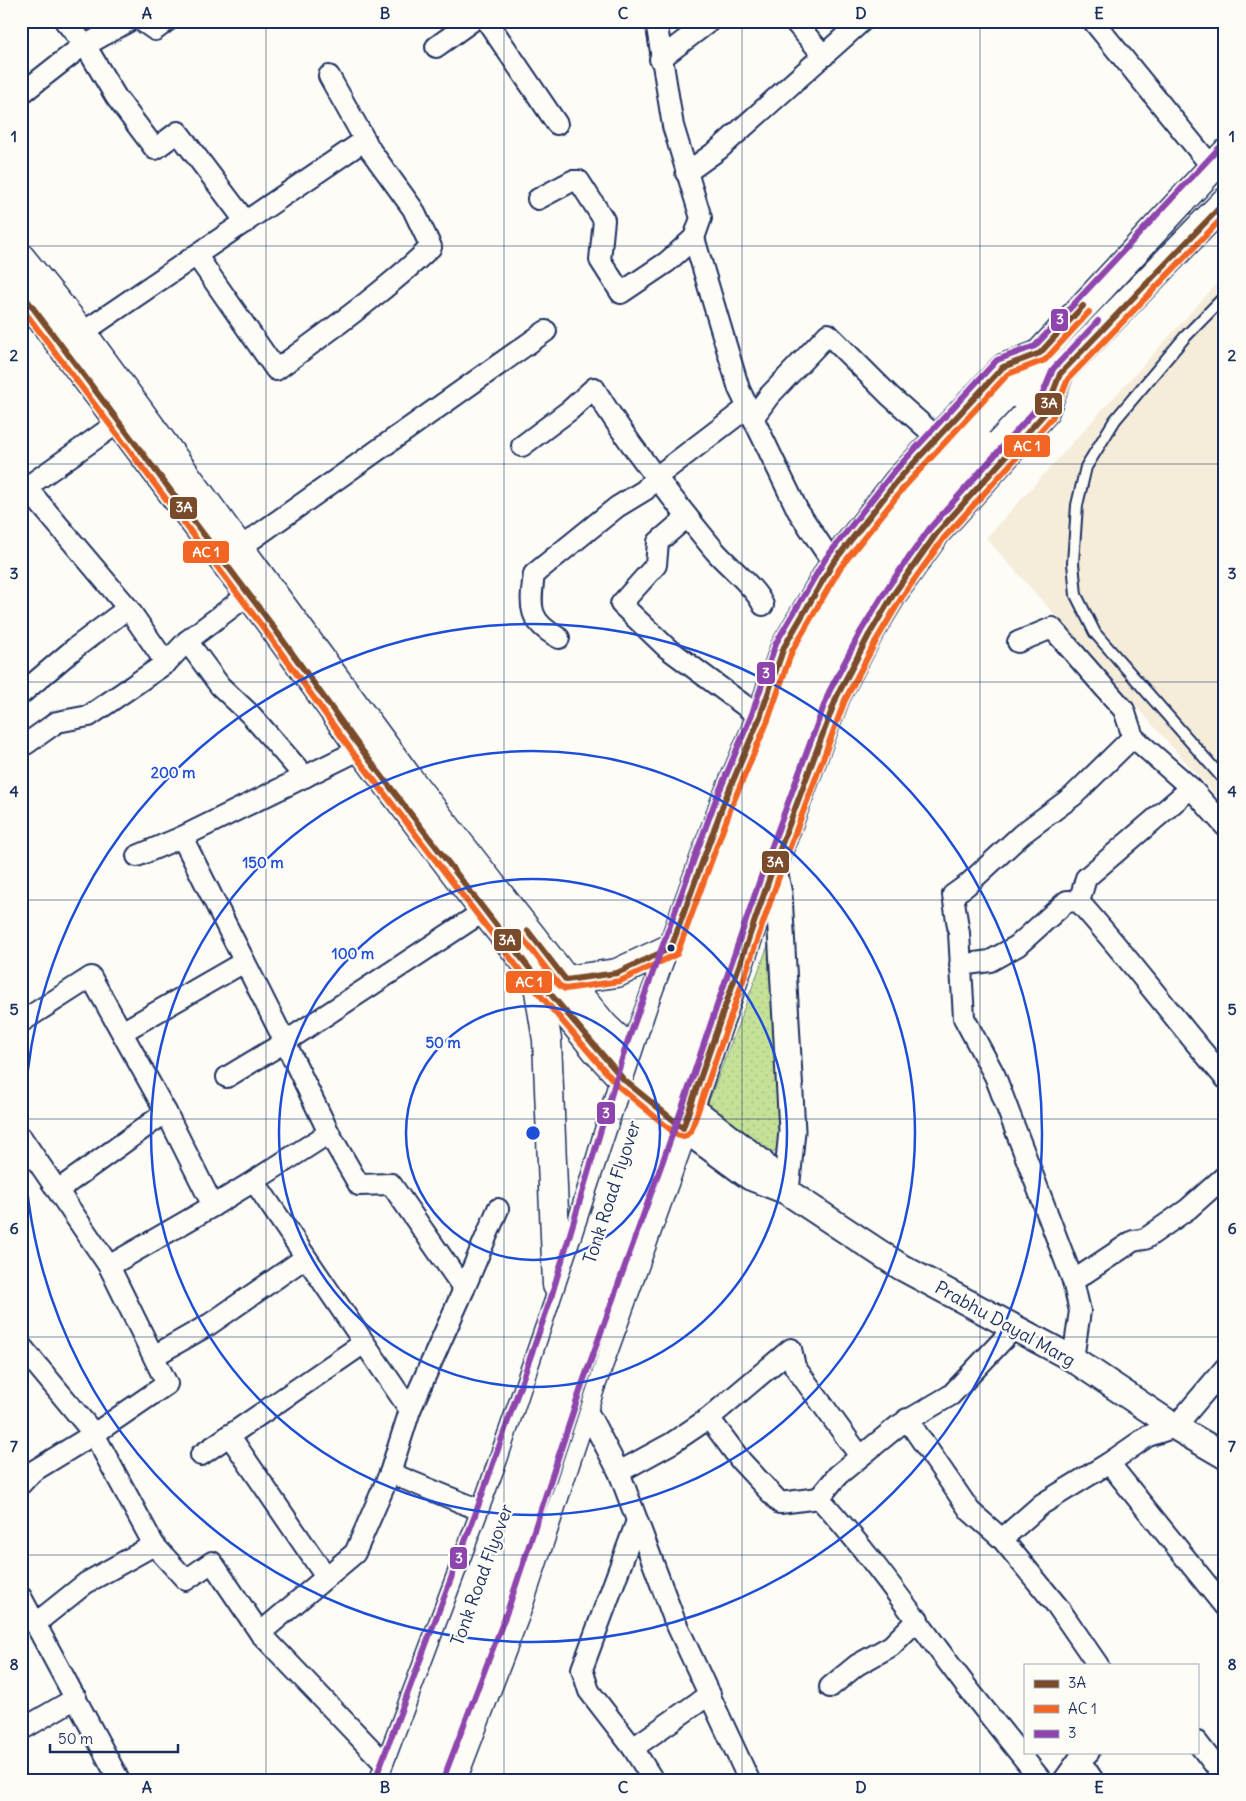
<svg xmlns="http://www.w3.org/2000/svg" width="1246" height="1801" font-family="Delius,sans-serif">
<defs>
<pattern id="grass-dots" width="8" height="8" patternUnits="userSpaceOnUse" patternTransform="scale(1.25)"><rect width="8" height="8" fill="#c5e198"/><path d="M2 2h.1M6 6h.1" fill="none" stroke="#a9c185" stroke-width="1.8" stroke-linecap="round"/></pattern>
</defs>
<rect width="100%" height="100%" fill="#fdfcf7"/>
<filter id="ink" filterUnits="userSpaceOnUse"><feTurbulence type="fractalNoise" baseFrequency=".02" numOctaves="2"/><feDisplacementMap in="SourceGraphic" scale="10" xChannelSelector="R" yChannelSelector="G"/><feConvolveMatrix kernelMatrix="1 2 1 2 8 2 1 2 1" color-interpolation-filters="sRGB"/></filter>
<g filter="url(#ink)">
<polygon fill="#f5ecda" points="1225,275 1225,806 986,538"/>
<polygon fill="url(#grass-dots)" stroke="#70887b" points="769,943 780,1103 780,1144 768,1159 710,1116 708,1103"/>
<g fill="none" stroke-linecap="round" stroke-linejoin="round">
<defs>
<polyline id="service" points="1225,296 1184,338 1115,420 1086,467 1077,505 1073,563 1076,595 1095,633 1225,781"/>
<g id="minor">
<polyline points="65,21 85,45 116,97 155,149 178,132 246,222"/>
<polyline points="142,21 155,30 167,21"/>
<polyline points="487,21 557,124"/>
<polyline points="794,21 824,56"/>
<polyline points="1093,21 1212,167"/>
<polyline points="436,47 472,21"/>
<polyline points="660,59 710,21"/>
<polyline points="21,94 77,50 129,21"/>
<polyline points="686,173 718,150 862,21"/>
<polyline points="538,199 572,181 579,181 604,220 600,260 621,293 667,262 694,238 701,218 673,126 656,21"/>
<polyline points="694,238 739,389 798,511 833,563"/>
<path d="M 196,255 L 276,370 C 329,331 383,293 431,247 L 413,209 L 371,151 L 329,76"/>
<polyline points="82,333 365,140"/>
<polyline points="753,418 769,396 828,334 890,396 933,434"/>
<path d="M 522,446 L 570,410 L 594,388 C 629,446 672,498 715,551 C 729,567 756,588 763,605"/>
<polyline points="21,491 119,422"/>
<polyline points="687,517 658,542 656,565 621,604 667,648 760,717"/>
<polyline points="241,547 546,331"/>
<polyline points="128,608 166,663"/>
<path d="M 559,638 C 527,621 530,606 534,574 L 617,507 L 645,490 L 655,478 L 748,407"/>
<polyline points="187,641 220,686 251,715 305,777"/>
<polyline points="1018,642 1052,628 1124,710 1133,737 1191,788 1225,826"/>
<polyline points="21,694 75,648 128,608 26,487"/>
<polyline points="26,744 57,722 89,716 166,663 187,641 249,594"/>
<polyline points="137,856 182,837"/>
<polyline points="1079,902 1086,878 1191,788"/>
<path d="M 960,965 L 990,961 L 1017,946 L 1067,901 L 1079,902 C 1130,959 1175,1020 1225,1078"/>
<polyline points="21,1022 91,977 166,1112 213,1206 254,1181 410,1410 390,1473 475,1508 483,1518"/>
<polyline points="122,1032 244,962"/>
<polyline points="227,1077 285,1042 182,837 361,749"/>
<polyline points="329,1133 359,1185 391,1184 464,1289 410,1410"/>
<polyline points="21,1137 109,1266 213,1206"/>
<polyline points="254,1181 329,1133 285,1042 484,911"/>
<polyline points="58,1190 166,1112"/>
<polyline points="1073,1281 1133,1241 1145,1239 1188,1209 1225,1176"/>
<polyline points="464,1289 498,1209"/>
<path d="M 1014,1328 L 951,1395 L 898,1426 L 838,1475 L 819,1498 C 874,1558 919,1625 969,1690 C 993,1720 1017,1750 1041,1780"/>
<polyline points="21,1346 94,1434 32,1472 21,1484"/>
<polyline points="154,1356 210,1324 305,1258"/>
<polyline points="1073,1359 1080,1311 1073,1281 995,1076 964,1018 959,933 953,895 967,885 1022,834 1073,796 1133,737"/>
<polyline points="577,1406 584,1405 619,1472 674,1619 749,1780"/>
<polyline points="709,1418 791,1349 795,1367 860,1456"/>
<polyline points="907,1419 970,1511 1002,1539"/>
<polyline points="229,1435 326,1577"/>
<polyline points="201,1455 364,1343"/>
<polyline points="1109,1463 1225,1607"/>
<polyline points="619,1472 672,1443 709,1418 741,1461 780,1503 819,1498"/>
<polyline points="637,1521 582,1669 589,1691 633,1748 653,1780"/>
<polyline points="154,1545 186,1580 212,1562 260,1633 389,1768"/>
<polyline points="21,1597 119,1780"/>
<polyline points="36,1623 86,1583 154,1545 94,1434 167,1384 109,1266"/>
<polyline points="260,1633 355,1553 390,1473"/>
<polyline points="1098,1665 1058,1607 1002,1539 1042,1504 1109,1463 1148,1436 1175,1427 1225,1368"/>
<polyline points="830,1687 857,1665 891,1646 918,1619"/>
<polyline points="21,1730 76,1698"/>
<polyline points="1197,1742 1224,1777"/>
<polyline points="633,1748 710,1694"/>
<polyline points="1079,1759 1093,1780"/>
<polyline points="1064,1780 1079,1759 1089,1752"/>
</g>
<g id="tertiary">
<polyline points="774,870 779,894 792,1131 786,1191"/>
<polyline points="633,1052 724,802 760,717 784,647 833,563 898,480 1003,367 1040,353"/>
<polyline points="683,1128 750,1177 786,1191 901,1267 1073,1359 1175,1427 1225,1456"/>
<polyline points="786,1191 760,1161 691,1108 774,865 837,696 869,635 895,592 937,533 1045,413 1060,374"/>
</g>
<g id="primary">
<polyline points="1003,397 1040,353 1225,154"/>
<polyline points="987,447 1225,202"/>
</g>
<g id="trunk">
<polyline points="21,258 82,333 408,778 566,980 604,1026 691,1108 591,1385 516,1612 452,1780"/>
<polyline points="21,292 269,621 361,749 484,911 597,1051 624,1080 661,1110"/>
<polyline points="537,979 547,1040 557,1285"/>
<polyline points="566,980 617,973 671,948"/>
<polyline points="384,1780 483,1518 558,1304 628,1066"/>
</g>
</defs>
<use href="#service" stroke="#1b2f5e" stroke-width="14"/>
<use href="#minor" stroke="#1b2f5e" stroke-width="24"/>
<use href="#tertiary" stroke="#1b2f5e" stroke-width="29"/>
<use href="#primary" stroke="#1b2f5e" stroke-width="31"/>
<use href="#trunk" stroke="#1b2f5e" stroke-width="31"/>
<use href="#service" stroke="#fdfcf7" stroke-width="10"/>
<use href="#minor" stroke="#fdfcf7" stroke-width="20"/>
<use href="#tertiary" stroke="#fdfcf7" stroke-width="25"/>
<use href="#primary" stroke="#fdfcf7" stroke-width="28"/>
<use href="#trunk" stroke="#fdfcf7" stroke-width="28"/>
<defs>
<g id="primary-bridge">
<polyline points="404,1780 521,1468 672,1011 760,772 783,716 811,655 845,592 881,534 929,476 1003,397"/>
<polyline points="429,1780 542,1476 693,1018 781,781 804,725 831,665 899,548 947,491 987,447"/>
</g>
</defs>
<use href="#primary-bridge" stroke="#1b2f5e" stroke-width="31" stroke-linecap="butt"/>
<use href="#primary-bridge" stroke="#fdfcf7" stroke-width="28"/>
<defs>
<g id="bus-1">
<polyline points="21,292 269,621 361,749 536,977 624,1080 683,1128 774,865 837,696 869,635 895,592 937,533 1045,413 1060,374 1225,202"/>
<polyline points="528,931 566,980 617,973 671,948 724,802 760,717 784,647 833,563 898,480 1003,367 1040,353 1083,306"/>
</g>
<g id="bus-2">
<polyline points="21,307 262,626 354,754 529,982 618,1086 677,1135 684,1137 691,1131 782,868 845,700 877,639 902,597 944,538 1052,418 1068,379 1225,215"/>
<polyline points="521,936 559,985 565,989 620,981 677,954 732,805 768,720 792,651 840,568 905,486 1008,374 1045,360 1089,312"/>
</g>
<g id="bus-3">
<polyline points="376,1777 475,1515 550,1301 625,1049 716,799 752,714 776,643 826,558 892,474 997,360 1035,346 1219,148"/>
<polyline points="444,1777 508,1609 583,1382 683,1105 766,862 829,692 861,631 888,587 930,528 1037,408 1053,369 1098,321"/>
</g>
</defs>
<use href="#bus-1" stroke="#fdfcf7" stroke-width="10"/>
<use href="#bus-2" stroke="#fdfcf7" stroke-width="10"/>
<use href="#bus-3" stroke="#fdfcf7" stroke-width="10"/>
<use href="#bus-1" stroke="#7a4b2a" stroke-width="6"/>
<use href="#bus-2" stroke="#f26522" stroke-width="6"/>
<use href="#bus-3" stroke="#8e44ad" stroke-width="6"/>
</g>
</g>
<path fill="none" stroke="#1b2f5e" stroke-width="1" stroke-opacity="0.55" d="M 266,21 L 266,1780M 504,21 L 504,1780M 742,21 L 742,1780M 980,21 L 980,1780M 21,246 L 1225,246M 21,464 L 1225,464M 21,682 L 1225,682M 21,900 L 1225,900M 21,1119 L 1225,1119M 21,1337 L 1225,1337M 21,1555 L 1225,1555"/>
<g fill="none" stroke="#1d4ed8" stroke-width="2.5">
<circle cx="533" cy="1133" r="127"/>
<circle cx="533" cy="1133" r="254"/>
<circle cx="533" cy="1133" r="382"/>
<circle cx="533" cy="1133" r="509"/>
</g>
<circle fill="#1b2f5e" stroke="#fdfcf7" stroke-width="2" cx="671" cy="948" r="4.5"/>
<g text-anchor="middle" stroke-width="4.5" stroke-linejoin="round" paint-order="stroke">
<g font-size="18" fill="#1b2f5e" stroke="#fdfcf7">
<text transform="translate(612 1192) rotate(-72)" y="6">Tonk Road Flyover</text>
<text transform="translate(1005 1324) rotate(29)" y="6">Prabhu Dayal Marg</text>
<text transform="translate(482 1575) rotate(-70)" y="6">Tonk Road Flyover</text>
</g>
</g>
<circle cx="533" cy="1133" r="8" fill="#1d4ed8" stroke="#fdfcf7" stroke-width="2.5"/>
<g font-size="15" text-anchor="middle" font-weight="bold" fill="#1d4ed8" stroke="#fdfcf7" stroke-width="4.5" stroke-linejoin="round" paint-order="stroke">
<text x="173" y="778">200 m</text>
<text x="263" y="868">150 m</text>
<text x="353" y="959">100 m</text>
<text x="443" y="1048">50 m</text>
</g>
<g stroke="#fdfcf7" stroke-width="2">
<rect x="1050" y="308" width="19" height="24" rx="5" fill="#8e44ad"/>
<rect x="1034" y="392" width="29" height="24" rx="5" fill="#7a4b2a"/>
<rect x="1003" y="434" width="48" height="24" rx="5" fill="#f26522"/>
<rect x="169" y="496" width="29" height="24" rx="5" fill="#7a4b2a"/>
<rect x="182" y="540" width="48" height="24" rx="5" fill="#f26522"/>
<rect x="756" y="661" width="20" height="24" rx="5" fill="#8e44ad"/>
<rect x="761" y="850" width="29" height="24" rx="5" fill="#7a4b2a"/>
<rect x="493" y="928" width="29" height="24" rx="5" fill="#7a4b2a"/>
<rect x="505" y="970" width="48" height="24" rx="5" fill="#f26522"/>
<rect x="596" y="1101" width="20" height="24" rx="5" fill="#8e44ad"/>
<rect x="449" y="1546" width="19" height="24" rx="5" fill="#8e44ad"/>
</g>
<g font-size="14" text-anchor="middle" font-weight="bold" fill="#fff">
<text x="1060" y="324">3</text>
<text x="1049" y="408">3A</text>
<text x="1027" y="451">AC 1</text>
<text x="184" y="512">3A</text>
<text x="206" y="557">AC 1</text>
<text x="766" y="678">3</text>
<text x="775" y="867">3A</text>
<text x="507" y="945">3A</text>
<text x="529" y="987">AC 1</text>
<text x="606" y="1118">3</text>
<text x="459" y="1563">3</text>
</g>
<rect width="1246" height="1801" fill="none" stroke="#fdfcf7" stroke-width="55"/>
<rect x="1024" y="1664" width="175" height="90" fill="#fdfcf7" stroke="#a3aaba"/>
<rect x="1034" y="1680" width="25" height="8" fill="#7a4b2a" stroke="#a3aaba"/>
<text x="1068" y="1688" font-size="15" fill="#1b2f5e">3A</text>
<rect x="1034" y="1705" width="25" height="8" fill="#f26522" stroke="#a3aaba"/>
<text x="1068" y="1714" font-size="15" fill="#1b2f5e">AC 1</text>
<rect x="1034" y="1730" width="25" height="8" fill="#8e44ad" stroke="#a3aaba"/>
<text x="1068" y="1738" font-size="15" fill="#1b2f5e">3</text>
<path d="M50 1744v8h128v-8" fill="none" stroke="#1b2f5e" stroke-width="2.5"/>
<text x="58" y="1744" font-size="15" fill="#1b2f5e" stroke="#fdfcf7" stroke-width="4" paint-order="stroke">50 m</text>
<rect x="28" y="28" width="1190" height="1746" fill="none" stroke="#1b2f5e" stroke-width="2"/>
<g font-size="16" text-anchor="middle" font-weight="bold" fill="#1b2f5e">
<text x="147" y="19">A</text>
<text x="385" y="19">B</text>
<text x="623" y="19">C</text>
<text x="861" y="19">D</text>
<text x="1099" y="19">E</text>
<text x="14" y="142">1</text>
<text x="1232" y="142">1</text>
<text x="14" y="361">2</text>
<text x="1232" y="361">2</text>
<text x="14" y="579">3</text>
<text x="1232" y="579">3</text>
<text x="14" y="797">4</text>
<text x="1232" y="797">4</text>
<text x="14" y="1015">5</text>
<text x="1232" y="1015">5</text>
<text x="14" y="1234">6</text>
<text x="1232" y="1234">6</text>
<text x="14" y="1452">7</text>
<text x="1232" y="1452">7</text>
<text x="14" y="1670">8</text>
<text x="1232" y="1670">8</text>
<text x="147" y="1793">A</text>
<text x="385" y="1793">B</text>
<text x="623" y="1793">C</text>
<text x="861" y="1793">D</text>
<text x="1099" y="1793">E</text>
</g>
</svg>
